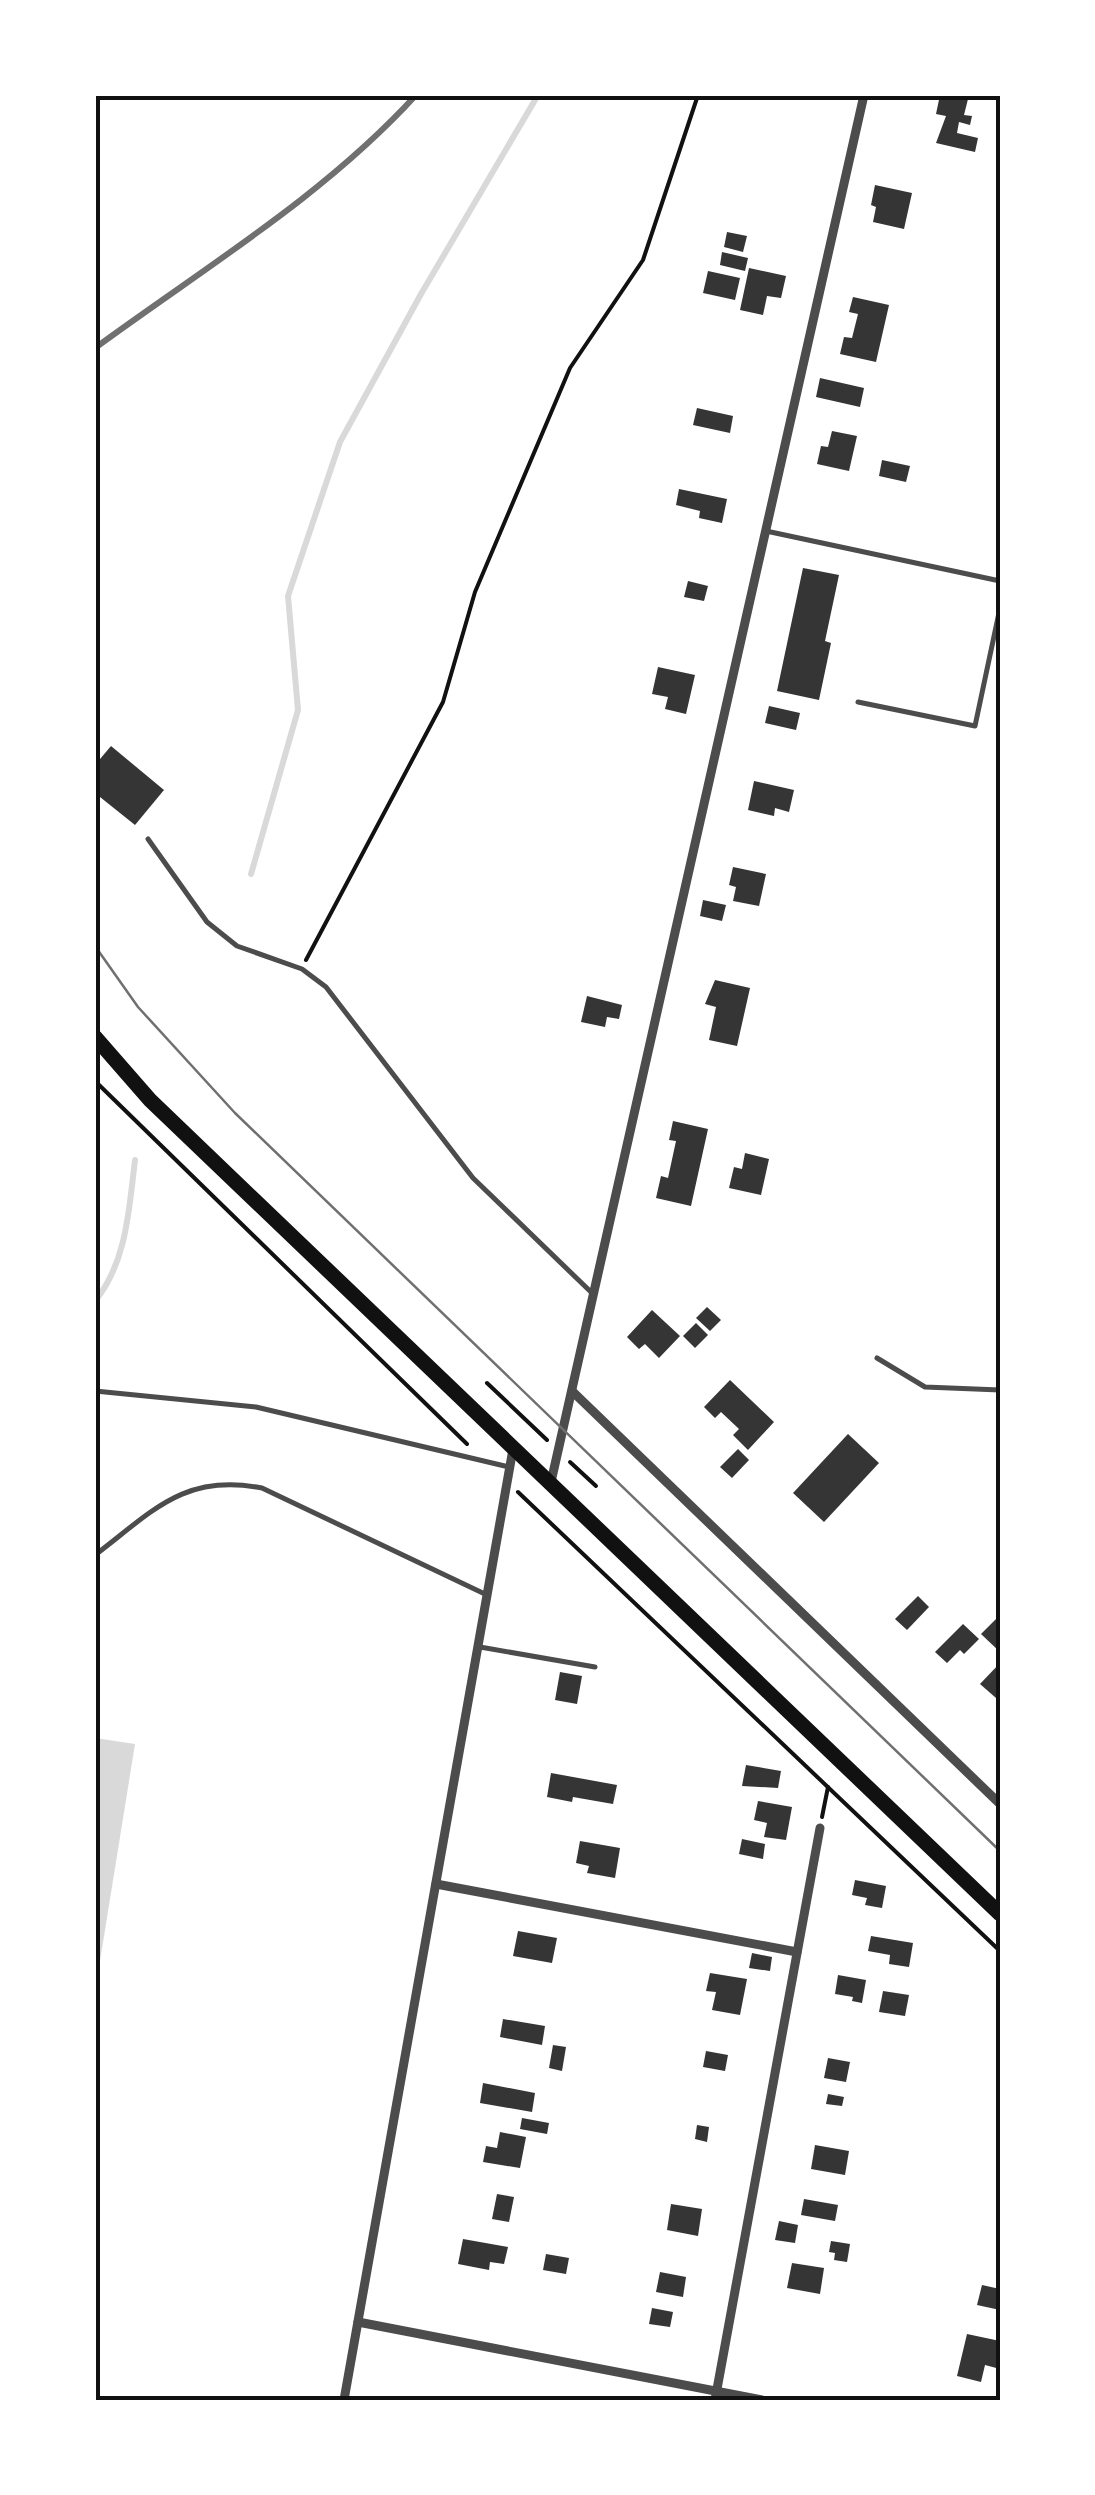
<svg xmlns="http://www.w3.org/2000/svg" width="1095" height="2495" font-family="Montserrat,sans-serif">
<rect width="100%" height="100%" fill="#fff"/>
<polygon fill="#d9d9d9" points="95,1738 135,1744 95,1992"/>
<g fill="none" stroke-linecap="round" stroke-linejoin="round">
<g stroke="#d9d9d9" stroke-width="6">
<polyline points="251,874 298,710 288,596 340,442 421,294 538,95"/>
<path d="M 95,1301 C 127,1262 129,1208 135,1160"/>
</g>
</g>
<g fill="#353535">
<polygon points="940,95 968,99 964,115 972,116 970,125 959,122 957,133 978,138 975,152 936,143 946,116 936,114"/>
<polygon points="875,185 912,193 904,229 873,222 876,207 871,205"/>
<polygon points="727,232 747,236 743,252 724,247"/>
<polygon points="722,252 748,258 745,271 720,265"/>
<polygon points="749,268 786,276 781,298 767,296 763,315 740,310"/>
<polygon points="708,271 740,278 735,300 703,293"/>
<polygon points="853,297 889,305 876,362 840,354 844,337 852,338 858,314 849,312"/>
<polygon points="820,378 864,388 860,407 816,397"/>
<polygon points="697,408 733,416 730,433 693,425"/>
<polygon points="832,431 857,436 849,471 817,464 821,446 828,447"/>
<polygon points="882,460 910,466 906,482 879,476"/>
<polygon points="679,489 727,499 722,523 699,518 700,511 676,505"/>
<polygon points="803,568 839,575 825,641 831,643 819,700 777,691"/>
<polygon points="688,581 708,586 704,601 684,597"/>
<polygon points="658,667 695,675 686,714 665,709 668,697 652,694"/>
<polygon points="769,706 800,713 796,730 765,723"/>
<polygon points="111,746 164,790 135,825 95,793 95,765"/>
<polygon points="754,781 794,790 789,812 775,808 774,816 748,810"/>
<polygon points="733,867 766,874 759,906 733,901 736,887 729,885"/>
<polygon points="703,900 726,905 722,921 700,916"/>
<polygon points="715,980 750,988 737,1046 709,1040 716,1007 705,1004"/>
<polygon points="587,996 622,1005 619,1019 607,1017 605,1027 581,1022"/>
<polygon points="673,1121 708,1129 691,1206 656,1198 661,1176 668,1178 676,1141 669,1140"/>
<polygon points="745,1153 769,1159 761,1195 729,1188 734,1167 742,1169"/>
<polygon points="707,1307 721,1320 710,1331 696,1318"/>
<polygon points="652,1310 680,1336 659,1358 645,1344 639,1349 627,1337"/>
<polygon points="696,1323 708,1335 695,1348 683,1336"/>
<polygon points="730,1380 774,1422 748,1450 733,1435 739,1429 721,1412 715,1418 704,1407"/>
<polygon points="848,1434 879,1463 824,1522 793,1493"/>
<polygon points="738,1449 749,1460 732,1478 720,1467"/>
<polygon points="918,1596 929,1607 907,1630 895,1619"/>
<polygon points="1000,1615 1000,1652 981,1634"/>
<polygon points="963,1624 979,1639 964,1654 960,1650 947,1663 935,1652"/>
<polygon points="1000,1663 1000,1694 996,1698 980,1684"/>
<polygon points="560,1672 582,1676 577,1704 555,1700"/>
<polygon points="746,1765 781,1771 778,1788 742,1786"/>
<polygon points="551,1773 617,1785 613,1804 573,1797 572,1802 547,1797"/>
<polygon points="758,1801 792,1807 786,1840 764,1837 767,1823 754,1820"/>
<polygon points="742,1839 765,1844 763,1859 739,1854"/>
<polygon points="580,1841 620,1848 615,1878 587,1873 589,1866 576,1863"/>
<polygon points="855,1880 886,1886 882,1908 865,1905 867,1898 852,1895"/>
<polygon points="518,1931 557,1938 552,1963 513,1956"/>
<polygon points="871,1936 913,1943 909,1967 889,1964 890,1955 868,1951"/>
<polygon points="752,1953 772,1957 770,1971 749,1968"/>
<polygon points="710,1973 747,1979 740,2015 712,2010 716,1992 706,1991"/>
<polygon points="838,1975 866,1980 862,2003 852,2001 853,1997 835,1994"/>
<polygon points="883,1991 909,1995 905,2016 879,2012"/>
<polygon points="503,2019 545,2026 542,2045 500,2037"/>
<polygon points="553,2045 566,2047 562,2071 549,2068"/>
<polygon points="706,2051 728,2055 725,2071 703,2067"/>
<polygon points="828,2058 850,2062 846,2082 824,2078"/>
<polygon points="483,2083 535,2093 532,2112 480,2103"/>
<polygon points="828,2094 844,2097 842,2106 826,2104"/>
<polygon points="522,2118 549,2123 547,2134 520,2129"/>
<polygon points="697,2125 709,2127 707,2142 695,2139"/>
<polygon points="500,2132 526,2137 520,2168 483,2162 486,2146 497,2148"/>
<polygon points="815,2145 849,2151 845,2175 811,2169"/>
<polygon points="497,2194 514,2197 509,2222 492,2219"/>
<polygon points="804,2199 838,2205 835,2221 801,2215"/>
<polygon points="671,2204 702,2209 698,2236 667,2230"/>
<polygon points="779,2221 798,2225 795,2243 775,2240"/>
<polygon points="463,2239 508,2247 504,2264 490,2262 489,2270 458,2264"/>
<polygon points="831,2241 850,2244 847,2262 834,2260 835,2253 829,2252"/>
<polygon points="546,2254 569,2258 566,2274 543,2270"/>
<polygon points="792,2263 824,2268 820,2294 787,2288"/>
<polygon points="660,2272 686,2277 683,2297 656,2292"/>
<polygon points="982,2285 1000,2289 1000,2310 977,2305"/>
<polygon points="652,2308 673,2312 670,2327 649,2324"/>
<polygon points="967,2334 1000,2341 1000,2369 985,2365 981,2382 957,2376"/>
</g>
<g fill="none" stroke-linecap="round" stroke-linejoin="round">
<g stroke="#111" stroke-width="4">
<polyline points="306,960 443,702 475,592 570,368 643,260 698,95"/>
<polyline points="95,1081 467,1444"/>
<polyline points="487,1383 547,1440"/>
<polyline points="570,1462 596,1486"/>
<polyline points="518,1492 1000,1951"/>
<polyline points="822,1817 828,1787"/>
</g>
<g stroke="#4c4c4c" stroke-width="5">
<polyline points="766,531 1000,581"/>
<polyline points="858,702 975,726 1000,608"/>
<polyline points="148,839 207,922 237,946 302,969 326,987 473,1178 593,1294"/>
<polyline points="877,1358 925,1387 1000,1390"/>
<polyline points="95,1391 256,1407 509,1467"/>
<path d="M 95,1555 C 153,1511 184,1473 262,1488 L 487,1595"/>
<polyline points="480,1647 595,1667"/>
</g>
<g stroke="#4c4c4c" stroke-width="9">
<polyline points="572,1391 1000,1804"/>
<polyline points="551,1482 864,95"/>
<polyline points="436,1884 797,1952"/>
<polyline points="358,2322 762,2400"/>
<polyline points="344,2400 513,1449"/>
<polyline points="715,2400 820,1828"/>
</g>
<polyline stroke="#111" stroke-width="15" points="95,1037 150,1100 1000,1914"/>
<polyline stroke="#707070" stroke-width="2.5" points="95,946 138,1007 235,1113 1000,1851"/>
<path stroke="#707070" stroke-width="6" d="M 95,348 C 204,268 325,195 416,95"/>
</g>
<rect width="1095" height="2495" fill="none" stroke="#ffffff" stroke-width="195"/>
<rect x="98" y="98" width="900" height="2300" fill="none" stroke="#111" stroke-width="4"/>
</svg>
